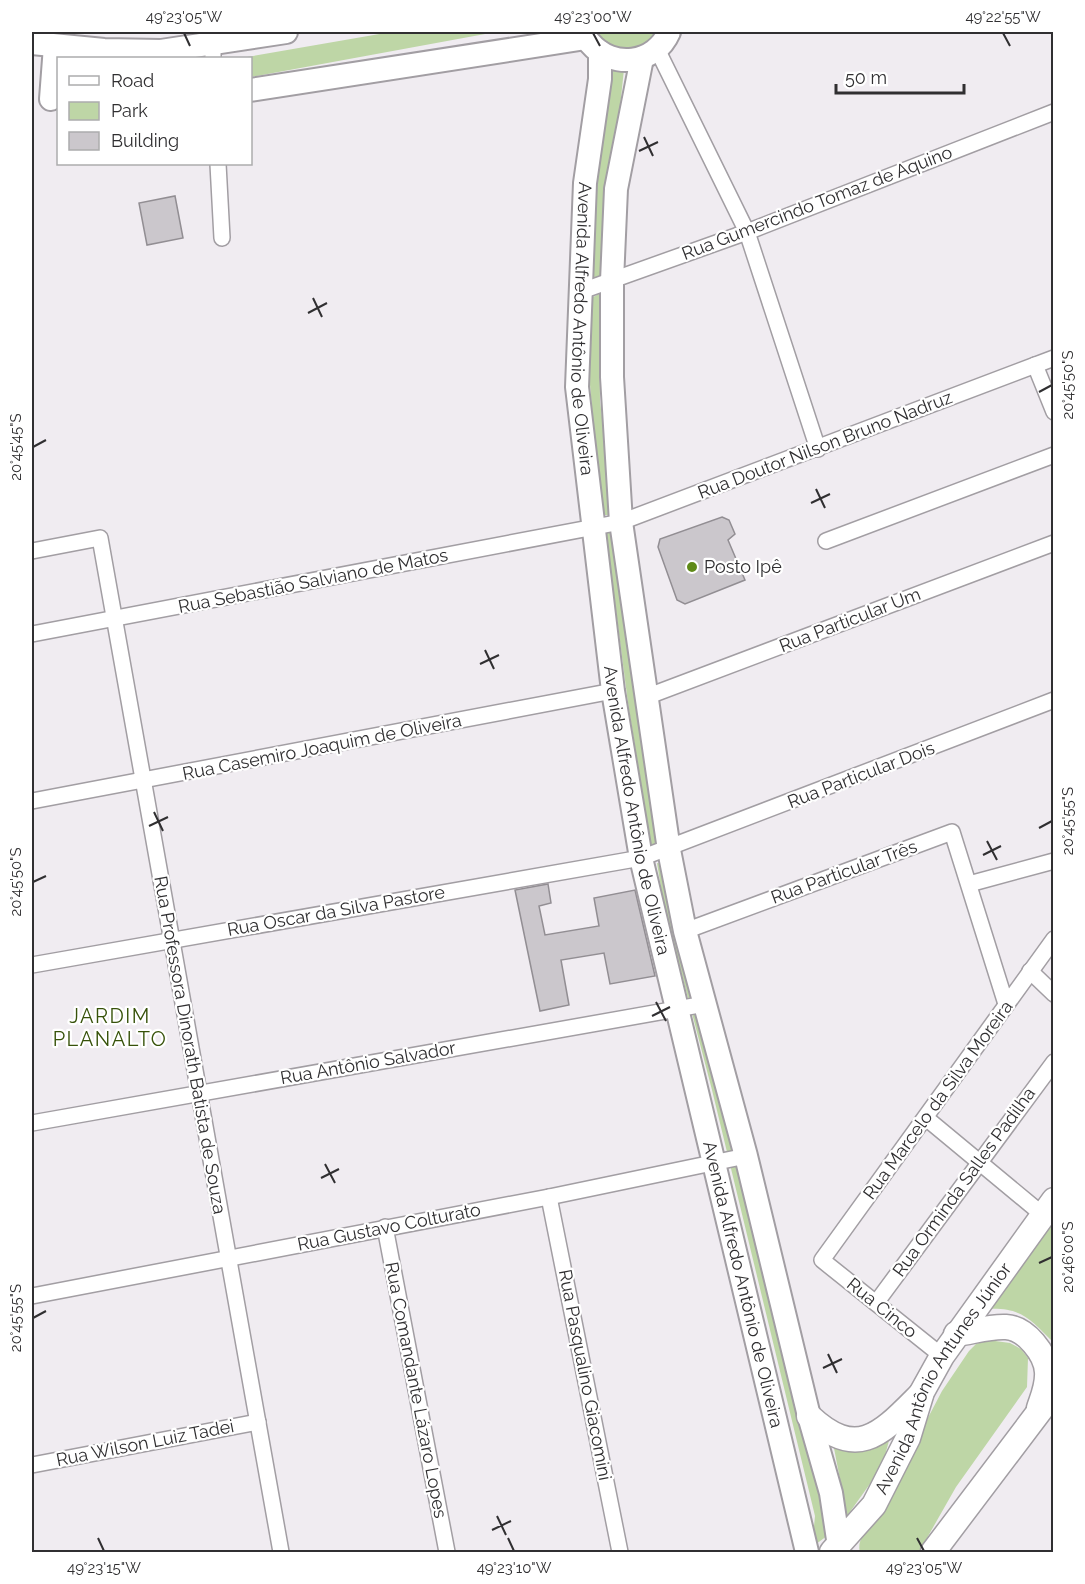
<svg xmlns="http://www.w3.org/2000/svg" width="1085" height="1584" font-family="Raleway,sans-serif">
<rect width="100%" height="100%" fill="#f0ecf1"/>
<g fill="#bed6a6">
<polygon points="391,32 496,32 251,77 250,58 241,58"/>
<polygon points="592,32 659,32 638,49 609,48"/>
<polygon points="608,65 624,69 602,280 589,282"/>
<polygon points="599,294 600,401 614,515 601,515 583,302"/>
<polygon points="612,528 661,844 656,848 651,846 628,703 606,534"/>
<polygon points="657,863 663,864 831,1533 812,1547 815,1516 712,1090 664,906"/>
<path d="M 1053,1214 L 1053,1342 C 1030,1319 1022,1307 986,1309 Z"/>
<path d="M 988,1340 L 1010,1343 L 1021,1349 L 1028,1358 L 1027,1387 L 956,1487 L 919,1552 L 860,1552 C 856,1540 869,1525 877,1515 L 942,1391 L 969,1351 L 976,1344 Z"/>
<polygon points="891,1433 882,1467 847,1516 833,1443"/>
</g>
<g fill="#cbc7cc" stroke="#928e93" stroke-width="1.5">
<polygon points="175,196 183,238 147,245 139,203"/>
<polygon points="722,517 729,520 735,534 728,540 745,580 685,604 677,600 658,547 660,539"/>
<polygon points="548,884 551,903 539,906 545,935 599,926 594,898 635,890 655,976 610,984 604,953 561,960 569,1005 540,1011 515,890"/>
</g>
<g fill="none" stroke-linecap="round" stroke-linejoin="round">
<defs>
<g id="street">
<polyline points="213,32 213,58"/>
<polyline points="657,49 747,232 818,449"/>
<polyline points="218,164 222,238"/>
<polyline points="579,292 747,232 1054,112"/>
<polyline points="1035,365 1054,412"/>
<polyline points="826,541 1054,455"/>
<polyline points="32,551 100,538 281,1552"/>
<polyline points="32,634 621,522 1054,358"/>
<polyline points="646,697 1054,543"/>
<polyline points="32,801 613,691"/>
<polyline points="969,884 1054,861"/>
<polyline points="685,931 952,832 1006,1004"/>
<polyline points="32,965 641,858 1054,700"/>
<polyline points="1030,971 1054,994"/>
<polyline points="926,1118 1043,1215"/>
<polyline points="32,1123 705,1004"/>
<polyline points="549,1197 620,1552"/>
<polyline points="385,1227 447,1552"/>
<polyline points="32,1296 549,1197 746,1156"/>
<polyline points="876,1303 1054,1062"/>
<polyline points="942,1356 822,1260 1054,939"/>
<polyline points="32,1465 258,1422"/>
</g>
<g id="secondary">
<polyline points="32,43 104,50 161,51 286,32"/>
<path d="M 590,43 C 613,70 655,64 669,32"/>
<path id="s1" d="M 600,52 L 600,79 L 585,183 L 577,387 L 613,691 L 641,858 L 807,1552"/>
<polyline points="642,58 616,189 612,281 612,377 621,522 669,850 685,931 746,1156 809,1416 831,1493 839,1546"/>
<polyline points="250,90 586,38"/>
<polyline points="51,99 55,46"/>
</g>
<g id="primary">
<path d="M 956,1334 C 972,1332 990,1326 1006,1327 C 1026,1328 1046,1354 1047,1372 C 1048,1385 1043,1396 1039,1408"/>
<path d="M 809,1416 C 858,1462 882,1433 921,1394"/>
<path id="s2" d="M 832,1552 L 874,1505 L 908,1438 L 922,1392 L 942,1356 L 1054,1200"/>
<polyline points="933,1552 1054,1392"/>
</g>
</defs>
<use href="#street" stroke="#a29ea3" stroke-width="18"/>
<use href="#secondary" stroke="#a29ea3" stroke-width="26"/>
<use href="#primary" stroke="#a29ea3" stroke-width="27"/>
<use href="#street" stroke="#fff" stroke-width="15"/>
<use href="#secondary" stroke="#fff" stroke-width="22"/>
<use href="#primary" stroke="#fff" stroke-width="24"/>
</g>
<path fill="none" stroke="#302f31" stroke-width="2" d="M 184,33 L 190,46M 593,33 L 600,46M 1003,33 L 1010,46M 644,137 L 653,156M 639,151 L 658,142M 313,298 L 322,317M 308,313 L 327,303M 1039,392 L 1052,385M 33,447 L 46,440M 816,489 L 825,508M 811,503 L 830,494M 485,650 L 494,669M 480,664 L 499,655M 154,812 L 163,831M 149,826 L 168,817M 1039,828 L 1052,821M 987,841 L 997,860M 983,855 L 1001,846M 33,882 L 46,876M 656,1002 L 666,1021M 652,1016 L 670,1007M 325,1164 L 335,1183M 321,1178 L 339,1169M 1039,1263 L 1052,1257M 33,1318 L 46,1311M 828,1354 L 837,1373M 823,1368 L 842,1359M 497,1516 L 506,1535M 492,1530 L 511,1521M 98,1538 L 104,1551M 508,1538 L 514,1551M 917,1538 L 924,1551"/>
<circle fill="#5f8a18" stroke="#fff" stroke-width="2" cx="692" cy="567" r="6"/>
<g text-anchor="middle" stroke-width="4.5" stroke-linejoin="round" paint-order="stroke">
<g font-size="18" fill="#302f31" stroke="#fff">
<text transform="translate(817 203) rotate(-21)" y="6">Rua Gumercindo Tomaz de Aquino</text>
<text dy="6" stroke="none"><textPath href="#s1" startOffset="278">Avenida Alfredo Antônio de Oliveira</textPath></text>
<text transform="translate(825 445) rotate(-21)" y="6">Rua Doutor Nilson Bruno Nadruz</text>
<text transform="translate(313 581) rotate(-11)" y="6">Rua Sebastião Salviano de Matos</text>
<text transform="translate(850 620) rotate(-21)" y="6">Rua Particular Um</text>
<text transform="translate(322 747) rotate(-11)" y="6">Rua Casemiro Joaquim de Oliveira</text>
<text transform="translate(861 775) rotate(-21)" y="6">Rua Particular Dois</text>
<text dy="6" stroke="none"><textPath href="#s1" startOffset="764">Avenida Alfredo Antônio de Oliveira</textPath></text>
<text transform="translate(844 872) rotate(-20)" y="6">Rua Particular Três</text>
<text transform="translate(336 911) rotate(-10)" y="6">Rua Oscar da Silva Pastore</text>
<text transform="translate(190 1045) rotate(80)" y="6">Rua Professora Dinorath Batista de Souza</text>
<text transform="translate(368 1063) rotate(-10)" y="6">Rua Antônio Salvador</text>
<text transform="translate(938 1100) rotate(-54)" y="6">Rua Marcelo da Silva Moreira</text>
<text transform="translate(964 1182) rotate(-54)" y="6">Rua Orminda Salles Padilha</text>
<text transform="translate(389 1227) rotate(-11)" y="6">Rua Gustavo Colturato</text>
<text dy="6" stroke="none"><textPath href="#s1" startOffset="1250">Avenida Alfredo Antônio de Oliveira</textPath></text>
<text transform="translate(882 1308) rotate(39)" y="6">Rua Cinco</text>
<text transform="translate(585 1375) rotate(79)" y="6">Rua Pasqualino Giacomini</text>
<text dy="6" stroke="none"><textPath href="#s2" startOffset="208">Avenida Antônio Antunes Júnior</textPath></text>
<text transform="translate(416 1390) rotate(79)" y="6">Rua Comandante Lázaro Lopes</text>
<text transform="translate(145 1443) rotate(-11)" y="6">Rua Wilson Luiz Tadei</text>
</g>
<g font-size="18" fill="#302f31" stroke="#fff" text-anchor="start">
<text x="704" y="573">Posto Ipê</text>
</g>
<g font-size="20" letter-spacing="1.5" fill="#37520a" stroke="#fff">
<text x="110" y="1023">JARDIM<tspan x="110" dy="23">PLANALTO</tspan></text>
</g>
</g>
<rect width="1085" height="1584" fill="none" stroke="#ffffff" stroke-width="66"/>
<rect x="57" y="57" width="195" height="108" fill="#ffffff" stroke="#acacad" stroke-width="1.5"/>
<rect x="69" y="76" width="30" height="9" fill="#ffffff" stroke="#acacad" stroke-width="1.5"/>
<text x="111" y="87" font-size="18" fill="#302f31">Road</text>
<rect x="69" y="102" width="30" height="18" fill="#bed6a6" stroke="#acacad" stroke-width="1.5"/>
<text x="111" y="117" font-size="18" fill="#302f31">Park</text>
<rect x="69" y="132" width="30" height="18" fill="#cbc7cc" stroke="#acacad" stroke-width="1.5"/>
<text x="111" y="147" font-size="18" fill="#302f31">Building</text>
<path d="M836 84v9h128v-9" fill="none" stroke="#302f31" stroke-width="3"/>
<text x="845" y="84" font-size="18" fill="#302f31" stroke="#ffffff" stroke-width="4.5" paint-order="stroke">50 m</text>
<rect x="33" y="33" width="1019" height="1518" fill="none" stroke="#302f31" stroke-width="2"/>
<g font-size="15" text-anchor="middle" fill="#302f31">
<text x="184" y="22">49°23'05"W</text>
<text x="593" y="22">49°23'00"W</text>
<text x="1003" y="22">49°22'55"W</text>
<text transform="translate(1068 385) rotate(-90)" y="5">20°45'50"S</text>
<text transform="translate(16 447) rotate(-90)" y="5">20°45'45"S</text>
<text transform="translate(1068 821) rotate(-90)" y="5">20°45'55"S</text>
<text transform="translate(16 882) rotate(-90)" y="5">20°45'50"S</text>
<text transform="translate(1068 1257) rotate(-90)" y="5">20°46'00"S</text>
<text transform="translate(16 1318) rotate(-90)" y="5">20°45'55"S</text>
<text x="104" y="1573">49°23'15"W</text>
<text x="514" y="1573">49°23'10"W</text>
<text x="924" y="1573">49°23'05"W</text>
</g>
</svg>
